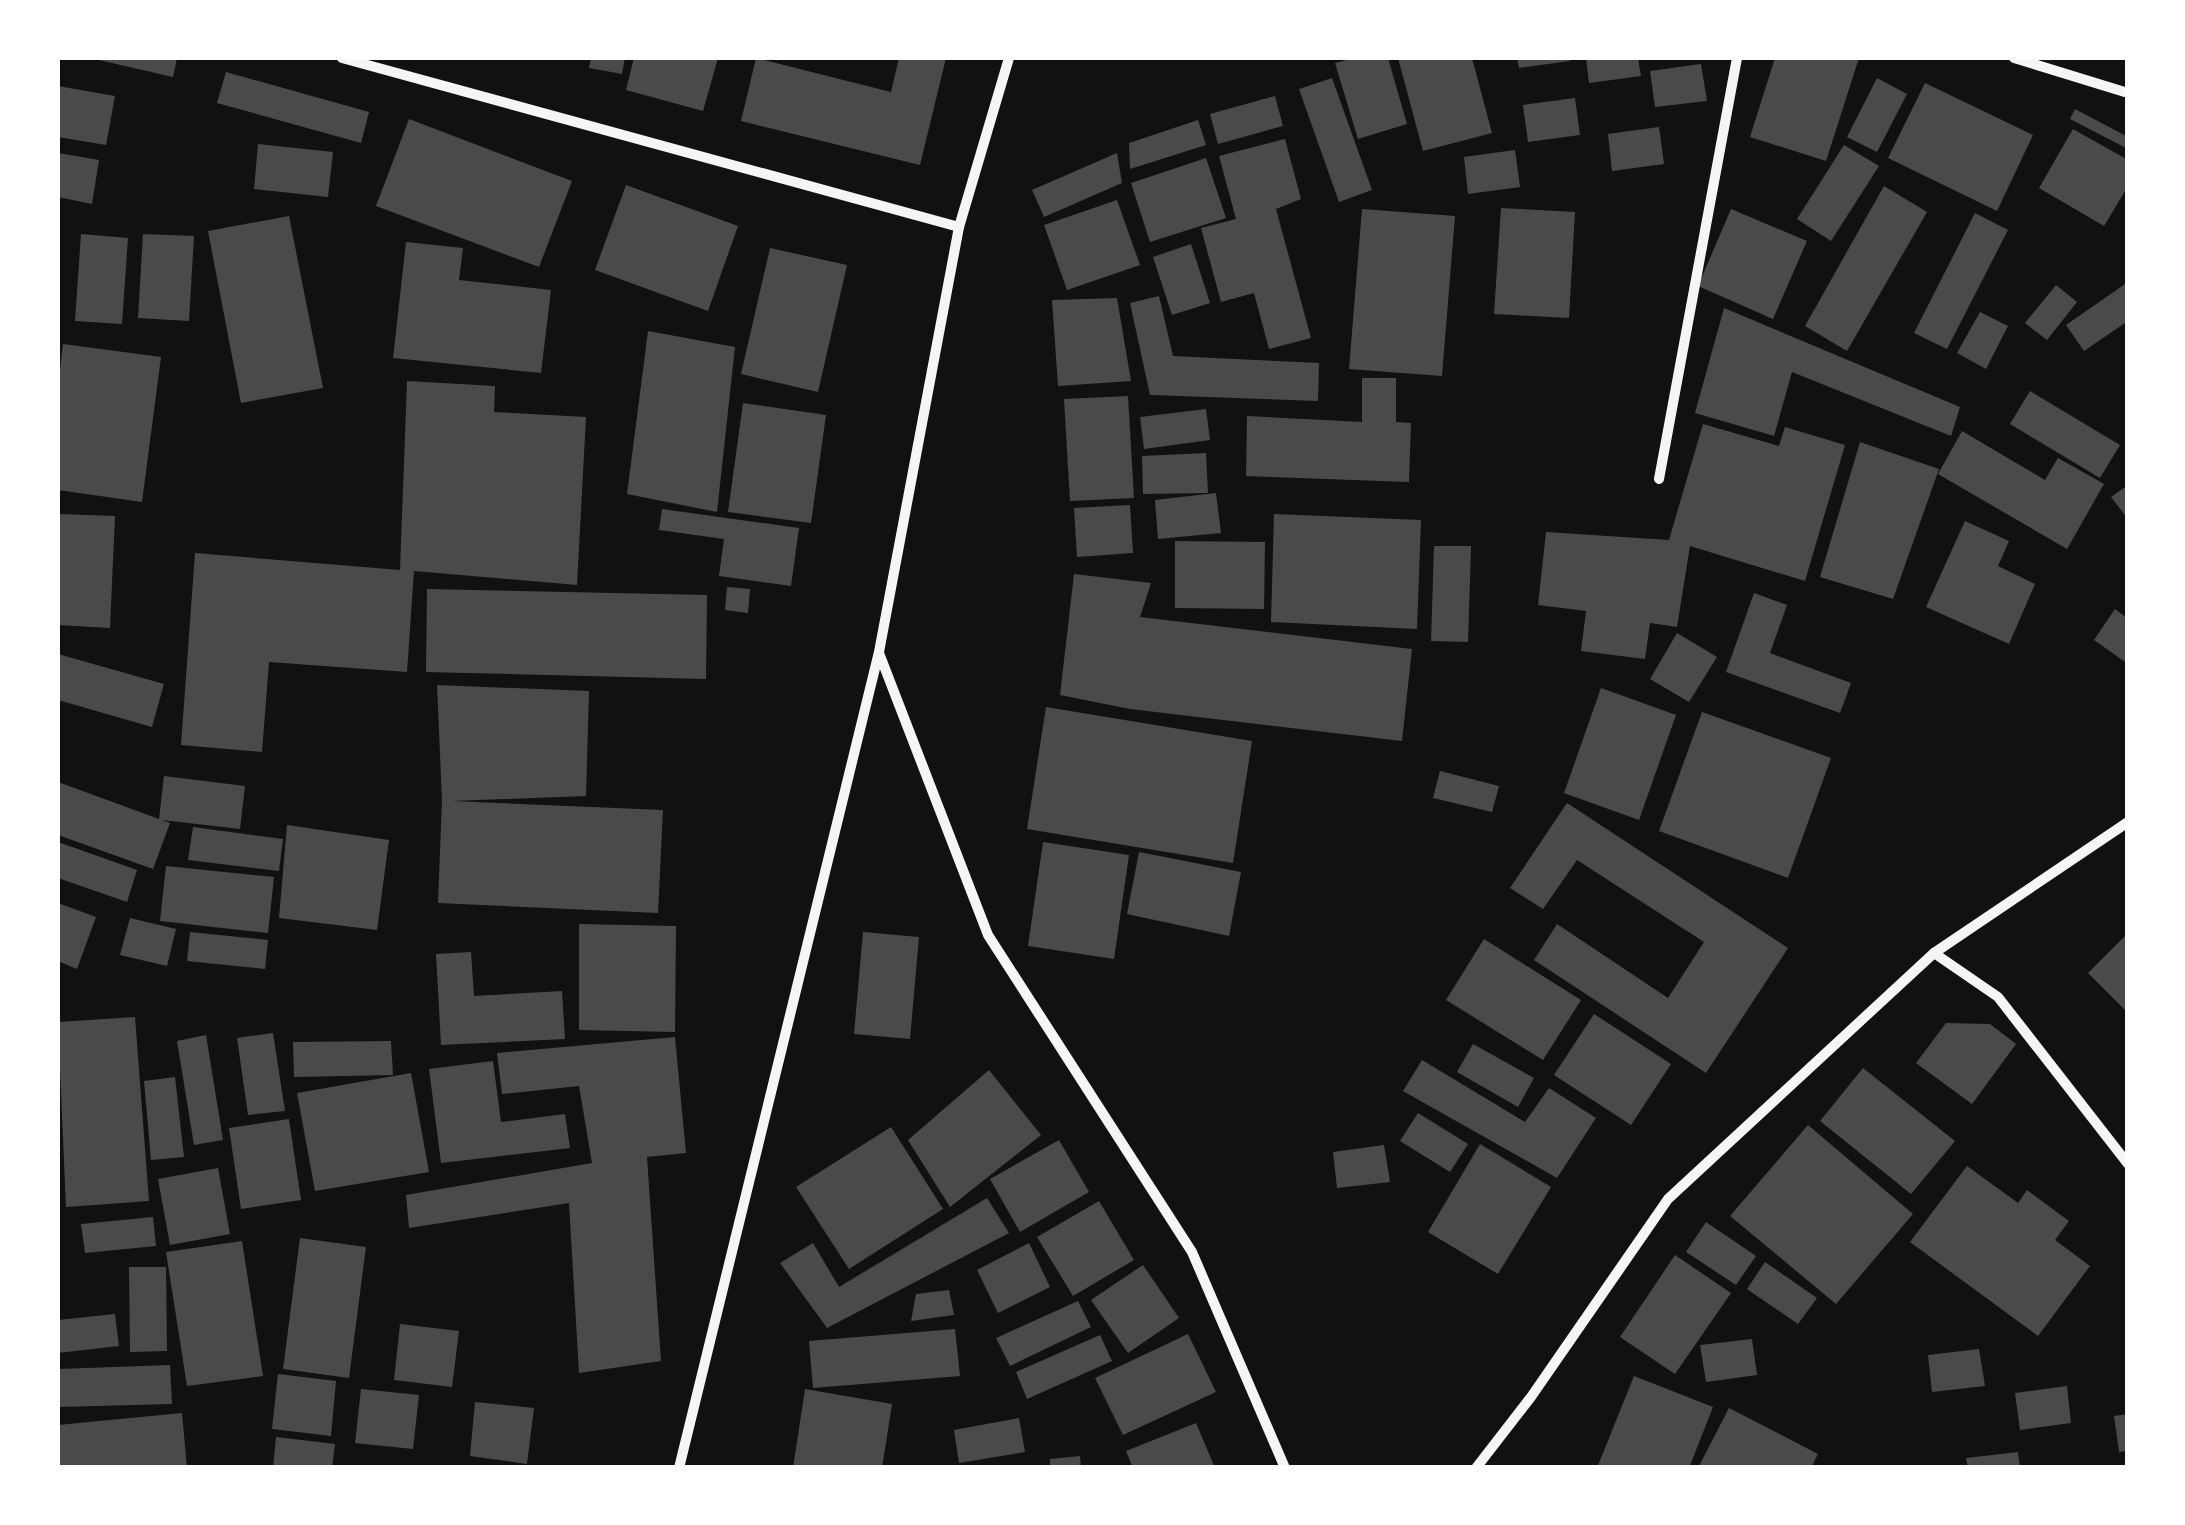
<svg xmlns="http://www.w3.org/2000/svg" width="2185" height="1525" font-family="'Crimson Pro',serif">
<rect width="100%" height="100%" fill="#111"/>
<g fill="#4a4a4a">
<polygon points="90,58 177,58 173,77"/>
<polygon points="591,58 625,58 622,74 589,68"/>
<polygon points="634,58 718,58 703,111 626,90"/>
<polygon points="756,58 891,92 899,58 946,58 920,165 741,121"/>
<polygon points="1355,58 1388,58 1407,124 1358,139 1335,63"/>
<polygon points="1398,58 1472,58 1492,133 1423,151"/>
<polygon points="1517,58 1569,58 1570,61 1519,68"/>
<polygon points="1586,58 1638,58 1641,76 1589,83"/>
<polygon points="1775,58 1859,58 1826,161 1750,137"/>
<polygon points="1701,64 1707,101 1655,107 1650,71"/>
<polygon points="226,72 369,112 361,143 217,103"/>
<polygon points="1332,78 1372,190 1339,202 1299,89"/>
<polygon points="1877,78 1907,94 1877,152 1847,137"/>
<polygon points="1925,83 2033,135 1997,211 1888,158"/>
<polygon points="58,86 115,96 106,145 58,137"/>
<polygon points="1275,96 1283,126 1218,144 1210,114"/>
<polygon points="1575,98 1580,135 1528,142 1523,105"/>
<polygon points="2075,109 2128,137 2128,149 2070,119"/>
<polygon points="409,119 572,181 539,267 376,206"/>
<polygon points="1198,120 1206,145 1130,169 1129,143"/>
<polygon points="1659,127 1664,164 1612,171 1608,134"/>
<polygon points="2073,129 2128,160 2128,186 2104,226 2039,188"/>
<polygon points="1285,139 1301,199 1276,209 1311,338 1269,349 1254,293 1221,302 1201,228 1236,219 1219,156"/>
<polygon points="258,144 333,152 328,197 254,189"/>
<polygon points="1844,145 1879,166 1831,241 1797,219"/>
<polygon points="1515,150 1520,187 1468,194 1464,157"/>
<polygon points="58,153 99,160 92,204 58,197"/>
<polygon points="1117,153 1122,183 1044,217 1032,190"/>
<polygon points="1206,158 1226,218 1150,242 1131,183"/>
<polygon points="626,185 738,226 708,311 595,270"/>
<polygon points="1884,186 1927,212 1847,351 1805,326"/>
<polygon points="1117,200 1140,265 1067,290 1044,225"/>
<polygon points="1501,208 1575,212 1569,318 1494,314"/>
<polygon points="1362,209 1455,216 1442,376 1349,369"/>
<polygon points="1731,209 1807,241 1773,319 1698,286"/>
<polygon points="1975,213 2008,230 1947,349 1914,333"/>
<polygon points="289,216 323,388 241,403 208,231"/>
<polygon points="81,234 128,238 122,324 75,321"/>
<polygon points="143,234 194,236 189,321 138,318"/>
<polygon points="406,242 463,248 459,280 551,290 541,373 393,358"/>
<polygon points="1191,244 1210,303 1172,315 1153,257"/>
<polygon points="770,248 847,265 818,392 741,374"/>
<polygon points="2128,282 2128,321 2084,351 2066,325"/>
<polygon points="2056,285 2077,302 2047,340 2025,323"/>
<polygon points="1159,296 1173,356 1319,363 1318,401 1150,395 1130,303"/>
<polygon points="1117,298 1131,381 1058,386 1052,300"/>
<polygon points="1724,308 1960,407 1951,436 1792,372 1774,436 1695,413"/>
<polygon points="1980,312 2008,326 1986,369 1957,353"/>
<polygon points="648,331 735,347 717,512 627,494"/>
<polygon points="63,344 161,357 142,502 58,490 58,387"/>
<polygon points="1362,378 1396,378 1396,422 1411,423 1409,482 1246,476 1247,416 1362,422"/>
<polygon points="407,381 495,386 494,412 586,417 577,585 414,571 407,672 269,662 262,752 181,745 195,553 400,570"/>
<polygon points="2030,391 2120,445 2100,478 2010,424"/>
<polygon points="1128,396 1134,498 1070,501 1064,399"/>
<polygon points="743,403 826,415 811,523 728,512"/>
<polygon points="1206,409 1210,440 1144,449 1140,417"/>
<polygon points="1703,424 1779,446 1785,427 1845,445 1805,581 1690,546 1677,627 1650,623 1645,659 1581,651 1586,611 1538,605 1546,532 1669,540"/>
<polygon points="1962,431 2045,480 2058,458 2104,484 2067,549 1938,474"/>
<polygon points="1860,442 1939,469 1893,599 1820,577"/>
<polygon points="1206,453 1208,493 1143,494 1142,456"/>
<polygon points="2128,485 2128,519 2111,497"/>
<polygon points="1216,493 1221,533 1158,539 1155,500"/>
<polygon points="1130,505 1133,553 1077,557 1074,508"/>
<polygon points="662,509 799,528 791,586 719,576 724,539 659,530"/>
<polygon points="58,514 115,516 110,628 58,625"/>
<polygon points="1274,514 1421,520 1417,629 1271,622"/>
<polygon points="1965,521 2009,541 1998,566 2035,584 2009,644 1926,607"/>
<polygon points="1175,541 1265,542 1264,609 1175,608"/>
<polygon points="1434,546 1471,546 1468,642 1431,641"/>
<polygon points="1074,574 1151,583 1140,617 1412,649 1402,741 1130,709 1060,695"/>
<polygon points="727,587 750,589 748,613 725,610"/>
<polygon points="427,589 707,595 706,679 426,672"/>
<polygon points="1754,593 1787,605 1770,653 1851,683 1840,713 1726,672"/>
<polygon points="2115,609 2128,619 2128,664 2094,640"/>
<polygon points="1677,633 1717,657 1689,702 1650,679"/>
<polygon points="58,654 164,684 152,727 58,700"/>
<polygon points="437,685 589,691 586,796 452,801 663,810 658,913 438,903 442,800"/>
<polygon points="1601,688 1676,715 1639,820 1564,793"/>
<polygon points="1046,707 1252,741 1233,863 1027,829"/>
<polygon points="1702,712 1831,758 1788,878 1659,831"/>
<polygon points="1440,771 1499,786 1492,812 1433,798"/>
<polygon points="164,776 245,786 240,829 162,820 170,823 153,869 58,835 58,782 159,819"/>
<polygon points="1567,803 1788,948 1706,1073 1534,960 1557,924 1668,998 1704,942 1577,860 1543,909 1510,888"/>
<polygon points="287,825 389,840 377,930 279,918"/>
<polygon points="193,827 283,839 279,871 188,860"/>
<polygon points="58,842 137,870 127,902 58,878"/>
<polygon points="1043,842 1129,855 1114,959 1028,946"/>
<polygon points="1139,852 1241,872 1229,936 1127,914"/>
<polygon points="166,866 274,877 268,933 160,921"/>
<polygon points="58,903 96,917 77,969 58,961"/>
<polygon points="130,918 176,929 167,966 120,955"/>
<polygon points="579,924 676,926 675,1032 579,1030"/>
<polygon points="190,932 268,940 265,969 187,961"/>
<polygon points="863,932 919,937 910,1039 854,1034"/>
<polygon points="2128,933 2128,1013 2088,973"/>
<polygon points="1484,939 1581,1000 1543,1060 1446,1000"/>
<polygon points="471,952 474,996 562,991 565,1039 441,1045 436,954"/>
<polygon points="1594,1014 1671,1064 1631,1125 1554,1075"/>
<polygon points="135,1017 149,1201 66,1207 58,1022"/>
<polygon points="1946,1023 1990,1024 2016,1044 1972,1104 1916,1063"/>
<polygon points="273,1033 285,1111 248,1115 237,1038"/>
<polygon points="206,1035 223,1140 194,1145 177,1041"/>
<polygon points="675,1037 686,1153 647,1157 661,1361 579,1373 569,1203 409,1228 406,1195 592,1163 579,1086 502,1094 497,1053"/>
<polygon points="391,1041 393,1075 294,1077 293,1042"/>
<polygon points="1473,1044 1534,1078 1518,1107 1457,1072"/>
<polygon points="1422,1060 1525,1122 1549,1088 1596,1118 1557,1178 1403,1091"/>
<polygon points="493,1061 501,1122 565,1114 570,1148 441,1163 429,1069"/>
<polygon points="1863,1068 1955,1141 1911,1194 1820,1121"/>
<polygon points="989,1070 1041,1135 950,1207 908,1140"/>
<polygon points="411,1073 429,1172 315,1191 297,1093"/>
<polygon points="175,1077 184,1157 151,1160 144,1081"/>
<polygon points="1418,1113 1468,1144 1450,1172 1400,1141"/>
<polygon points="289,1119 301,1200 241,1209 229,1128"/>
<polygon points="1808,1125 1913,1214 1836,1304 1730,1216"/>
<polygon points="891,1127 943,1209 849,1269 796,1187"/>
<polygon points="1059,1140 1089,1192 1020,1232 990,1179"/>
<polygon points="1480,1144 1551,1187 1498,1274 1428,1232"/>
<polygon points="1384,1145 1390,1182 1337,1188 1333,1152"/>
<polygon points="1967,1166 2018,1203 2027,1190 2069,1221 2055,1240 2090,1266 2038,1336 1910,1242"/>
<polygon points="218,1168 230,1234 170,1245 158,1179"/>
<polygon points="987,1198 1009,1233 827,1328 780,1263 813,1243 839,1287"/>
<polygon points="1099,1201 1134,1260 1073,1296 1037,1237"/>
<polygon points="153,1217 156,1246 85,1253 81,1224"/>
<polygon points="1706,1222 1756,1256 1736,1285 1686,1252"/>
<polygon points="300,1238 366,1247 349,1378 283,1369"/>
<polygon points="242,1241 263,1376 187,1386 166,1252"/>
<polygon points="1029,1243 1050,1287 998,1313 977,1270"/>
<polygon points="1675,1255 1731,1293 1675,1374 1620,1337"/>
<polygon points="1765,1262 1817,1298 1798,1324 1747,1289"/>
<polygon points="1143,1265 1179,1318 1128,1353 1091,1300"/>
<polygon points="129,1267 166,1267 167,1351 130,1352"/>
<polygon points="949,1290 954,1315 911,1321 916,1294"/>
<polygon points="1078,1301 1091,1327 1010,1366 996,1338"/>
<polygon points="115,1314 119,1346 58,1353 58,1320"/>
<polygon points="400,1324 459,1331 452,1387 394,1380"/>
<polygon points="955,1329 960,1376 813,1388 809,1341"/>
<polygon points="1188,1334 1216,1392 1123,1435 1095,1378"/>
<polygon points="1100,1335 1112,1361 1027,1399 1016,1372"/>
<polygon points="1752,1339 1757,1375 1706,1382 1700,1345"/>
<polygon points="1979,1349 1985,1386 1932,1392 1928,1355"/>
<polygon points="170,1365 172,1404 58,1407 58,1369"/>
<polygon points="278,1374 336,1381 331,1436 272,1429"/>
<polygon points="1634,1376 1713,1407 1689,1468 1597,1468"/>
<polygon points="2067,1386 2071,1423 2020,1430 2015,1393"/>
<polygon points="361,1389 419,1395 413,1449 355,1443"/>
<polygon points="805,1389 892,1404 882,1468 793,1468"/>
<polygon points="475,1402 534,1408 527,1464 470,1456"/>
<polygon points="1729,1408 1818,1454 1811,1468 1698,1468"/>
<polygon points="182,1413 187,1468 58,1468 58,1425"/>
<polygon points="2128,1414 2128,1451 2119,1452 2114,1416"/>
<polygon points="1019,1418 1025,1452 959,1463 954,1430"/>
<polygon points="1196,1423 1215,1468 1133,1468 1126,1451"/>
<polygon points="276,1437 335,1444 332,1468 273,1468"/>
<polygon points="2018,1452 2020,1468 1968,1468 1966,1458"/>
<polygon points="1080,1456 1081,1468 1050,1468 1050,1459"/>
</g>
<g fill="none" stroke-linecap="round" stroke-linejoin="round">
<g stroke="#f5f5f5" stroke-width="10">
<polyline points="342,58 959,227"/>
<polyline points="2014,58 2128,93"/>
<polyline points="1659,479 1737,58"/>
<polyline points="879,653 988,935 1192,1252 1285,1468"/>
<polyline points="1934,953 1998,997 2128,1164"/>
<polyline points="679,1468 879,652 959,227 1009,58"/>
<polyline points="1476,1468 1531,1397 1668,1199 1934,953 2128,822"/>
</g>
</g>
<rect width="2185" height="1525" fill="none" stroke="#ffffff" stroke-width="120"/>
</svg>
